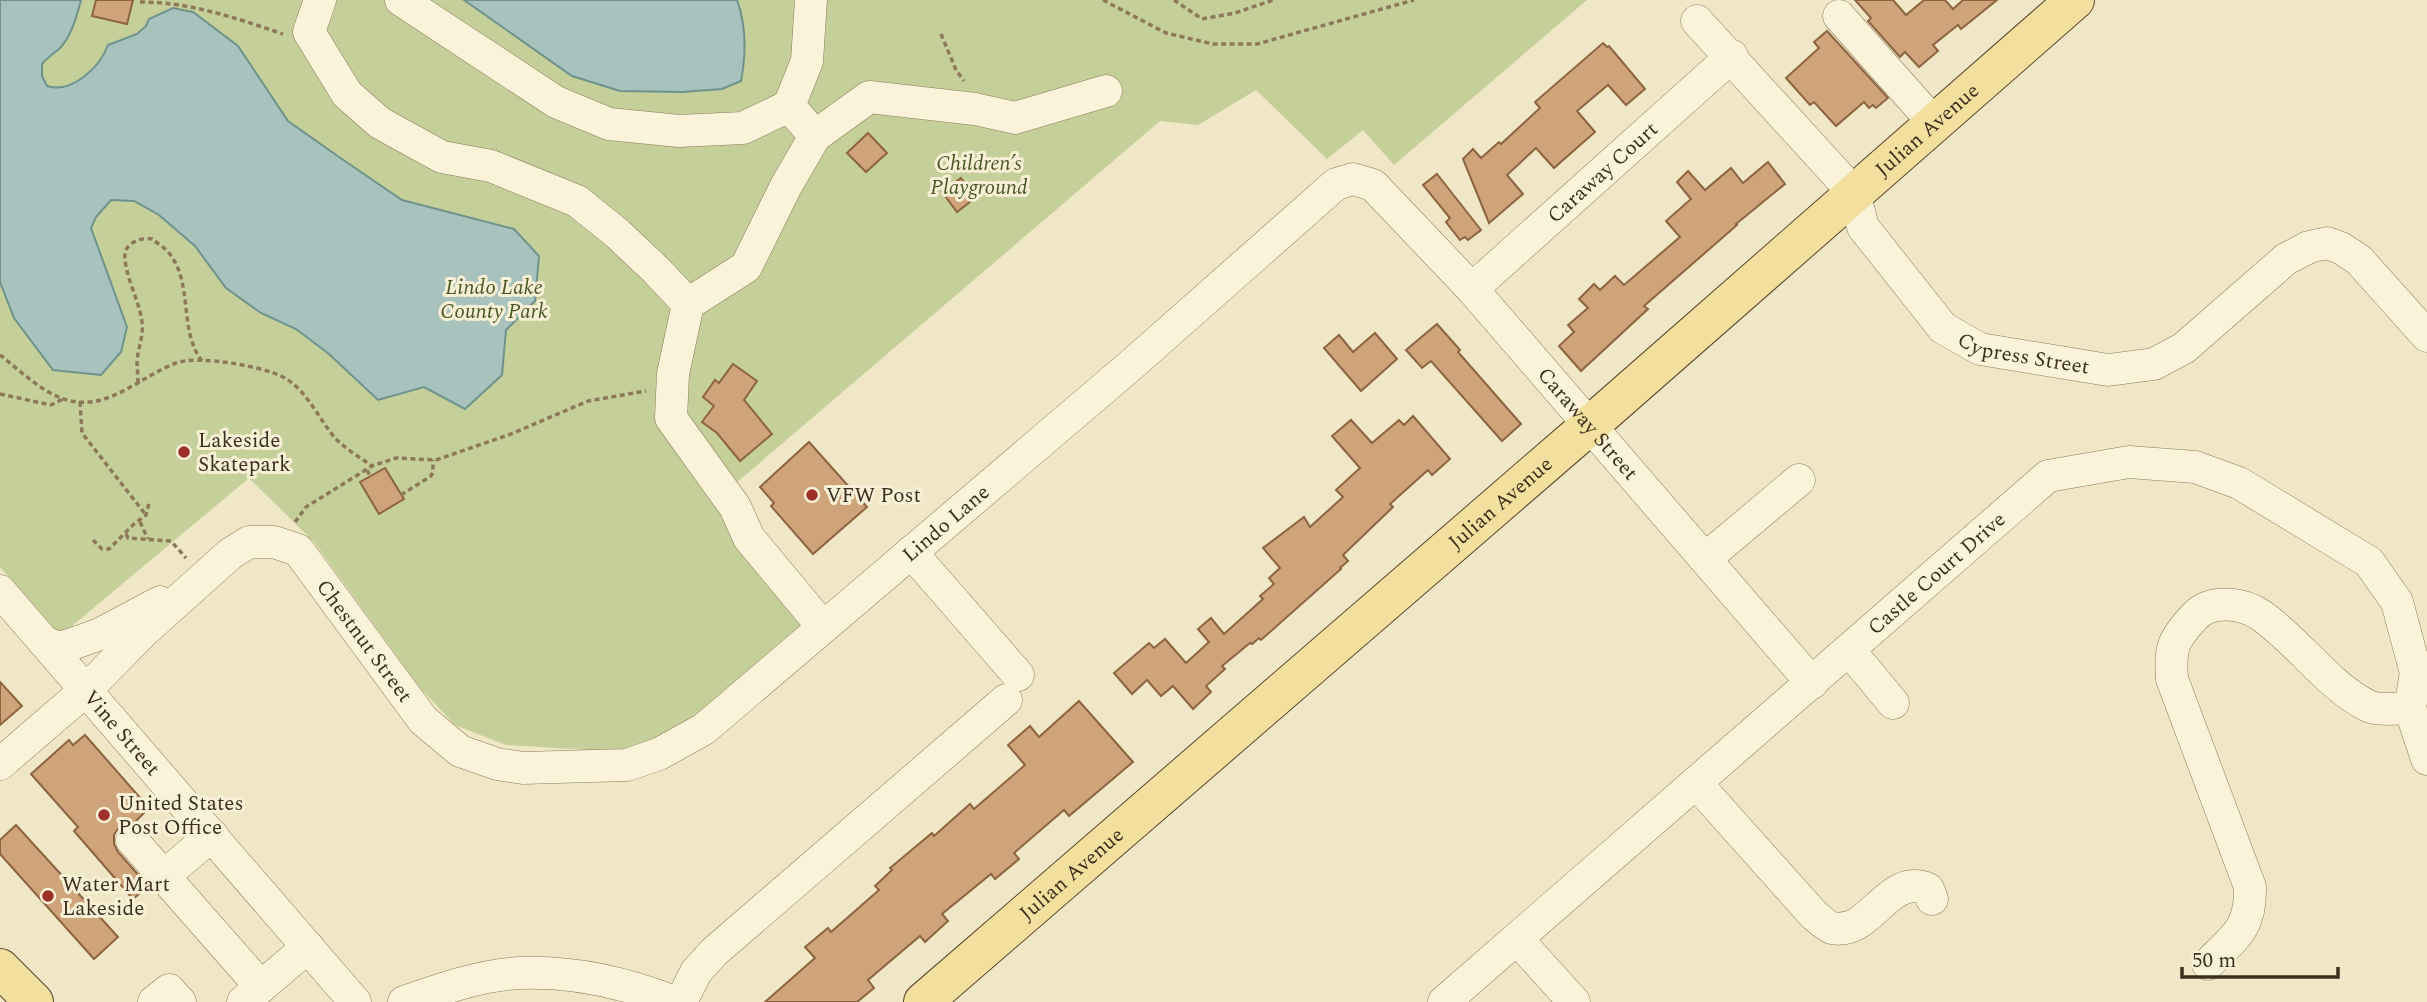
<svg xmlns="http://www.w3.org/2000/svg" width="2427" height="1002" font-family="Spectral,serif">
<rect width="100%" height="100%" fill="#f0e7c6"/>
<polygon fill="#c5cf99" points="0,0 1587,0 1394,165 1363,130 1327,159 1256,90 1198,125 1160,121 715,501 806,622 703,715 665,740 622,752 506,745 455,725 420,688 314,542 249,478 60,636 0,567"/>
<g fill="#a8c3bd" stroke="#6e938c" stroke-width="2">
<path d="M 0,0 L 81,0 C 77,15 71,38 59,49 C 53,54 47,58 42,64 L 42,76 L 47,86 C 72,94 100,67 108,45 L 137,34 L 146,26 L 149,19 L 173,8 L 193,12 L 238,46 L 288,121 L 339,157 L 402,200 L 514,229 L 539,256 L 535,301 L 506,330 L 502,375 L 465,409 L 424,387 L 378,400 L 329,354 L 296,329 L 261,313 L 226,288 L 195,246 L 159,215 L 134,201 L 111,200 L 96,217 L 91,228 L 127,327 L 121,352 L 101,375 L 53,370 L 14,318 L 0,282 Z"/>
<path d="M 464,0 L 737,0 C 746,25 746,55 741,81 L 722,89 L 682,92 L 620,91 L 572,76 Z"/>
</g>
<g fill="#cfa47b" stroke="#8c6440" stroke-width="2">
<polygon points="96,0 133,0 127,24 92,16"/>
<polygon points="1855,0 1893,0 1906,15 1924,0 1945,0 1953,9 1963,0 1997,0 1961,29 1958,25 1933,45 1938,51 1919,67 1905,52 1900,57 1868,21 1871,18"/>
<polygon points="1827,31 1888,98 1876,108 1873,105 1869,108 1864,102 1836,126 1814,102 1810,105 1786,78 1819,48 1814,42"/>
<polygon points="1603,43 1607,47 1609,46 1645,89 1626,105 1608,85 1577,111 1595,132 1554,168 1536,148 1507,175 1523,194 1489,223 1463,159 1473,149 1481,158 1499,142 1501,144 1540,108 1535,102"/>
<polygon points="868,133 887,153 866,172 847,153"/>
<polygon points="1768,162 1785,184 1736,224 1737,225 1644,306 1648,309 1581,371 1559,346 1574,332 1568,325 1588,308 1579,299 1594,284 1600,290 1615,276 1624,285 1680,237 1666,221 1691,199 1677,182 1688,171 1705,190 1731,168 1743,183"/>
<polygon points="1437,174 1481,230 1468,240 1465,237 1460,240 1446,222 1450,218 1423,185"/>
<polygon points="961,178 975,198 957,212 942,192"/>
<polygon points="1437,324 1460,350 1458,352 1521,424 1502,441 1431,361 1422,368 1406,350"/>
<polygon points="1375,333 1397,359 1361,391 1324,348 1339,335 1353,352"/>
<polygon points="733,364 757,381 744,400 772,434 740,461 717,433 702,422 714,406 703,397 715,380 719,383"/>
<polygon points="1413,416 1450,459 1432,475 1428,470 1390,504 1393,507 1343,555 1348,561 1340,568 1341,569 1261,640 1259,638 1252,644 1250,643 1222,666 1225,669 1206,686 1211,692 1193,709 1173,686 1161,696 1147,680 1132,694 1114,673 1149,643 1154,648 1165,639 1186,663 1209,642 1198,629 1211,618 1224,634 1263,599 1260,596 1274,584 1269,578 1280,568 1263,548 1304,517 1310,527 1343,497 1336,490 1360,468 1332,436 1351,420 1372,443 1399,420 1404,425"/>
<polygon points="809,442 867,507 813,554 771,506 774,503 760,487"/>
<polygon points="385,468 404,499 379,514 360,482"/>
<polygon points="0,682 22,706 0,725"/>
<polygon points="1079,701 1133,762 1069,816 1064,810 1014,853 1019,859 995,879 991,874 942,914 948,921 925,942 920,936 868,980 874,988 857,1002 765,1002 815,958 805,947 828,928 831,932 879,890 875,886 892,870 890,868 932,833 934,836 970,804 974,809 1025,765 1008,745 1030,726 1039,737"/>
<polygon points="85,735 149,808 135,822 128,822 120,826 114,835 114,844 118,852 148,886 133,899 74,831 78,827 31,774 69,740 73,745"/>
<polygon points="16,825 118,937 94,959 0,854 0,840"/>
</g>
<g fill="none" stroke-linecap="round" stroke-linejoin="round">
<defs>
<g id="minor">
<polyline points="320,0 309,32 347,94 380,123 442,157 491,166 577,201 618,234 656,270 688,304"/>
<polyline points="401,0 556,102 609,124 679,131 743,128 789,106"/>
<polyline points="811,0 807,61 789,106 815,136 786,186 746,267 688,304 673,374 671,418 735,507 749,538 823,627"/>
<polyline points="1839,16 1934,123"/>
<path id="s1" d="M 1697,21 L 1854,193 L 1863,227 L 1943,328 L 1980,349 L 2108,370 L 2154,364 L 2184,348 L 2286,259 L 2309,247 L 2327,243 L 2341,248 L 2359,260 L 2427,336"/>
<polyline points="815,136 869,97 975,109 1015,118 1106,91"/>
<path id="s2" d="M 1472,289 L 1732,56"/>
<polyline points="911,552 1018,675"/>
<polyline points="1705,559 1799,480"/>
<path id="s3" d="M 0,591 L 355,1002"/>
<polyline points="44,642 59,648 72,644 100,634 160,602"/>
<polyline points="1849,650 1893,703"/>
<path id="s4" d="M 0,764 L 86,690 L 143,632 L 230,554 L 249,542 L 274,542 L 298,550 L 423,720 L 460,751 L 497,764 L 523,768 L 627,765 L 659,754 L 704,729 L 1130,366 L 1336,184 L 1353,179 L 1373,185 L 1472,289 L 1812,683"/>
<path d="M 1696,783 L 1814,915 C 1819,919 1826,926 1832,928 C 1872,936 1887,872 1928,889 L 1932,899"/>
<polyline points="132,840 261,987"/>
<polyline points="164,876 212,835"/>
<polyline points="1517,939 1574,1002"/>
<path d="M 2208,964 C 2236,936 2251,928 2250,887 L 2172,679 C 2170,648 2172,641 2194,617 C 2211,598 2244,603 2262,616 C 2300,643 2327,685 2368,706 C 2379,711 2398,708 2410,708"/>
<polyline points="154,1002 169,990 180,1002"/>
<polyline points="243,1002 308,947"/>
<path d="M 404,1002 C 441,989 481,975 520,973 C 572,971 626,983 674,1002"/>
<polyline points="681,1002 696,972 714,952 1006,700"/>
<path id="s5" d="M 1444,1002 L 2048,476 L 2129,462 L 2195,467 L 2239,483 L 2369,562 L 2397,602 L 2416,673 L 2410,708 L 2427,759"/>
</g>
<g id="major">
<polyline points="0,968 34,1002"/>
<path id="s6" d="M 923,1002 L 1589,426 L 2075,0"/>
</g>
</defs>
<use href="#minor" stroke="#8c795b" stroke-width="33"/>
<use href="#major" stroke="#5a462f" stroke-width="40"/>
<g stroke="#8c795b" stroke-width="3.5" stroke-dasharray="5 3.5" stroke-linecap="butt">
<polyline points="1103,0 1166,33 1213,44 1257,44 1414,0"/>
<polyline points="1174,0 1202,19 1235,13 1273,0"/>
<path d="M 140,2 C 190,2 236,18 283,34"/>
<polyline points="941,34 956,70 964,81"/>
<path d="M 0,355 C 22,372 48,399 77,402 C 113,406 144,375 176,363 C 198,355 260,366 281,376 C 307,388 319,421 337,440 C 347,450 361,458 372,466"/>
<path d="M 138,383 C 138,375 137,368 137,361 C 138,348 144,335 142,322 C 140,302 123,272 125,253 C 127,242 143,237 152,239 C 157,243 164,247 169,253 C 194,284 178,330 202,361"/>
<polyline points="0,394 51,405 63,399"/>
<polyline points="80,402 82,433 146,515"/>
<polyline points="367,470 370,476"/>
<polyline points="401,495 431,476 433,472 433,460"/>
<polyline points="140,522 148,539"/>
<polyline points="295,522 306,507 372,466 396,458 436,460 511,434 588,401 646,391"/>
<polyline points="126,534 128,538 171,541 186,558"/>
<polyline points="93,540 102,549 109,549 134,524 146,515 149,503"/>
</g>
<use href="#minor" stroke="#faf3da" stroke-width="32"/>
<use href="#major" stroke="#f3df9e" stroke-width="38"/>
</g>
<g fill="#9d3129" stroke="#f7f0d6" stroke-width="2.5">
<circle cx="184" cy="452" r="7"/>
<circle cx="812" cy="495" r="7"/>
<circle cx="104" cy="815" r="7"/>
<circle cx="48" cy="896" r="7"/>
</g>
<g text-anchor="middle" stroke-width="6" stroke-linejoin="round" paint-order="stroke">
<g font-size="21" fill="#3c2f1f" stroke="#f7f0d6">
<text dy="7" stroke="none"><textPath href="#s6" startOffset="1330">Julian Avenue</textPath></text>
<text dy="7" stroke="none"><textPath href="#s2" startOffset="175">Caraway Court</textPath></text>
<text dy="7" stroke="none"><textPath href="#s1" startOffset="483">Cypress Street</textPath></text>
<text dy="7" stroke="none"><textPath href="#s4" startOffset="2093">Caraway Street</textPath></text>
<text dy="7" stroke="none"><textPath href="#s6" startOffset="763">Julian Avenue</textPath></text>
<text dy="7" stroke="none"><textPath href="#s4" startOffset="1216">Lindo Lane</textPath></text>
<text dy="7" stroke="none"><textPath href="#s5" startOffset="653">Castle Court Drive</textPath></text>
<text dy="7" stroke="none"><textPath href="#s4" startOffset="497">Chestnut Street</textPath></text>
<text dy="7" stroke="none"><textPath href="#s3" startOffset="187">Vine Street</textPath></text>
<text dy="7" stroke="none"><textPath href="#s6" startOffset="196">Julian Avenue</textPath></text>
</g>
<g font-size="21" font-style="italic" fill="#485925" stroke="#f7f0d6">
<text x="979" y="170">Children’s<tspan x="979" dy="24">Playground</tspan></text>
<text x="494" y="294">Lindo Lake<tspan x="494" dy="24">County Park</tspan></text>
</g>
<g font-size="21" fill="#3c2f1f" stroke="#f7f0d6" text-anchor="start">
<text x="198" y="447">Lakeside<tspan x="198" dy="24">Skatepark</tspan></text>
<text x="826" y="502">VFW Post</text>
<text x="118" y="810">United States<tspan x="118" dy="24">Post Office</tspan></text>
<text x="62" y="891">Water Mart<tspan x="62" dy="24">Lakeside</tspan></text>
</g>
</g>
<path d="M2182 967v10h156v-10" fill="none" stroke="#3c2f1f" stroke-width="3.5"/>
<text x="2192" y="967" font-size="21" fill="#3c2f1f" stroke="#f7f0d6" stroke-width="5" paint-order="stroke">50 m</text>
</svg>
